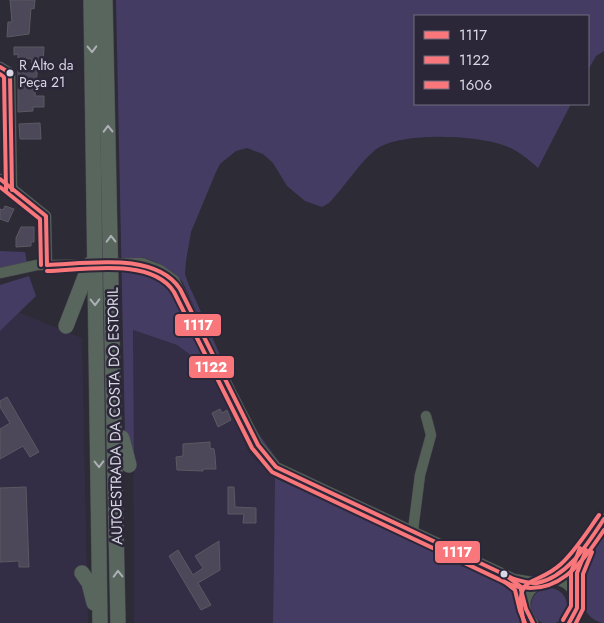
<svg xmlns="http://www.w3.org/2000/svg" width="604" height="623" font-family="Jost,sans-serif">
<rect width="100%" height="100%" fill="#2d2b35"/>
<g fill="#332e45">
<polygon points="18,312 82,338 88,623 0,623 0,331"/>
<polygon points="133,330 177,345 215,373 249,453 275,478 273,623 134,623"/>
</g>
<g fill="#453c64">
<path d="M 116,0 L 604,0 L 604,51 L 596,56 L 588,70 L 588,16 L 415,16 L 415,104 L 571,104 L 538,168 C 528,159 516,149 503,145 C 474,135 404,132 378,148 C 363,158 343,189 329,203 L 322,207 L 305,201 L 287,186 L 273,163 L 263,154 L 247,148 L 236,151 L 220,164 L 216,172 L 191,232 L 186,261 L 185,274 L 188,283 L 250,422 L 282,466 L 269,456 L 231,385 L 182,281 L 156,262 L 142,257 L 142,268 C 153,272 165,275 173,285 C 189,304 204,348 215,373 L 177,345 L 133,330 L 134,463 L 125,437 Z"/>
<polygon points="0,251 25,252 27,263 0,269"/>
<polygon points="29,276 36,296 0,331 0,285"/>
<path d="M 275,478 L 316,497 L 320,493 L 394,527 L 516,588 C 522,597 519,612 522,623 L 273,623 Z"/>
<path d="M 604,535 L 604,623 C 596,622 589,617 585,610 C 568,582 590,559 604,535 Z"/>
<circle cx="549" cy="606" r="18"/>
</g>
<g fill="#4c4859" stroke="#5b5962">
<polygon points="10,0 35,0 34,9 31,8 29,34 7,37 8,22 12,22"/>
<polygon points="14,47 44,47 43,63 38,63 35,96 44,96 44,107 33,107 33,111 18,112 18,70 31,71 32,59 18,58 18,54 14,55"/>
<polygon points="40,123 41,139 20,139 19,124"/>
<polygon points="5,206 14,209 8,222 0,219 0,209 3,210"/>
<polygon points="21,227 34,227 34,242 31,242 31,246 16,247 16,238"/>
<polygon points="7,397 39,452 30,457 23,446 0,459 0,429 10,423 0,407 0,401"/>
<polygon points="220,409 222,413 227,410 231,420 218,427 212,413"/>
<polygon points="210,442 210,448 214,449 215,456 216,469 203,469 203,471 177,470 176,457 183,456 183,444"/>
<polygon points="26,487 29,567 19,567 19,561 0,562 0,488"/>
<polygon points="228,487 234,487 235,507 256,508 256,523 243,523 244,514 228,514"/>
<polygon points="219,541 220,570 198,583 211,605 201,610 169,556 178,550 193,575 203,568 195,556"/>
</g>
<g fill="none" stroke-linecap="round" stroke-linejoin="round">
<defs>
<g id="minor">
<polyline points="0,67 10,73 12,190"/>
<polyline points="0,179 46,216 47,265"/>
<polyline points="142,263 160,270 174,280 258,445 276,467 514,579 538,583"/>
<polyline points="0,273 37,265 60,265"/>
<polyline points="413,530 420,475 431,435 426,416"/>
<polyline points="550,579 563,571 604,519"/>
<polyline points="575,595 577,573 588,546"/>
<path d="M 533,623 C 504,590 564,559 576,598 C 578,607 576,616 569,623"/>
</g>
<g id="highway">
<polyline points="91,0 100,623"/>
<polyline points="105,0 118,623"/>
<polyline points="66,326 90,264"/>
<polyline points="122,438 129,465"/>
<polyline points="82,573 89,583 94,603"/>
</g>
</defs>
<use href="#minor" stroke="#494750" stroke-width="11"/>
<use href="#highway" stroke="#494750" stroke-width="16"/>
<use href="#minor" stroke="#546157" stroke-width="10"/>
<use href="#highway" stroke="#58665e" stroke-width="15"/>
<defs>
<polyline id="minor-bridge" points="60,265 142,263"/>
</defs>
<use href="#minor-bridge" stroke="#494750" stroke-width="11" stroke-linecap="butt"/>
<use href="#minor-bridge" stroke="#546157" stroke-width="10"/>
<defs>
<g id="bus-1">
<polyline points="0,67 10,73 12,190"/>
<polyline points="0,179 46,216 47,265"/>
<path d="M 47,265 C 86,264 155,251 180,289 L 258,445 L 276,467 L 514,579 C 521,581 530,584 537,583 C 568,577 588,543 604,519"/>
<polyline points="504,574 520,586 526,609 533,623"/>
<polyline points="569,623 577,608 577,573 586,550"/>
</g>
<g id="bus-2">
<polyline points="0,74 4,77 6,190"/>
<polyline points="0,187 40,219 41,265"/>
<path d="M 47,271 C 83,270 152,257 174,292 L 252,448 L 272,472 L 511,585 C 557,599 581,564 604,530"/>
<polyline points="501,579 515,590 520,611 525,623"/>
<polyline points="576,623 583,609 583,574 592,552"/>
</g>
<g id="bus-3">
<polyline points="563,620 571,606 571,572 580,548"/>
<path d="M 524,623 C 512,572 535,588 561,564 C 576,550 587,532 599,515"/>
</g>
</defs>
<use href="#bus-1" stroke="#2b2739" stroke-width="8"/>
<use href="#bus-2" stroke="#2b2739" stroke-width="8"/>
<use href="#bus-3" stroke="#2b2739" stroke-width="8"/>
<use href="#bus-1" stroke="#f9767a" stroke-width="4"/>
<use href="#bus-2" stroke="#f9767a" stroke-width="4"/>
<use href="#bus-3" stroke="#f9767a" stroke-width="4"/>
</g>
<defs><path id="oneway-chevron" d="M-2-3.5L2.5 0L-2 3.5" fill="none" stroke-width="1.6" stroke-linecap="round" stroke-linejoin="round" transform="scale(1.25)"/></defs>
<g stroke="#acafb4">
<use href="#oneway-chevron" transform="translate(92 49) rotate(89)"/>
<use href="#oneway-chevron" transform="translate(108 129) rotate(-91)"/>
<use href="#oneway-chevron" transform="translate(111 239) rotate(-91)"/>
<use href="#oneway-chevron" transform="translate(95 302) rotate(89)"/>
<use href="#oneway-chevron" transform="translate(99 464) rotate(89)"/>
<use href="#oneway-chevron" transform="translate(118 574) rotate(-91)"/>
</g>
<g fill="#d9d7e3" stroke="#2b2739" stroke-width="2">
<circle cx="10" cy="73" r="4.5"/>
<circle cx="504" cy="574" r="4.5"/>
</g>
<g text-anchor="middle" stroke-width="5" stroke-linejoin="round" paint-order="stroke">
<g font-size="14" fill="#d9d7e3" stroke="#2b2739" text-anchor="start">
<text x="19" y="70">R Alto da<tspan x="19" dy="17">Peça 21</tspan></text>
</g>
<g font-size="15" fill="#d9d7e3" stroke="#2b2739">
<text transform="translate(115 416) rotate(-91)" y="5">AUTOESTRADA DA COSTA DO ESTORIL</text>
</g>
</g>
<g stroke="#2b2739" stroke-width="2">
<rect x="174" y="313" width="48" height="24" rx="5" fill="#f9767a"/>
<rect x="188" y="355" width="47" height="24" rx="5" fill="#f9767a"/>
<rect x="434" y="540" width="47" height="24" rx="5" fill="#f9767a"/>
</g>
<g font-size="14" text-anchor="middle" font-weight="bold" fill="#fff">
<text x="198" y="330">1117</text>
<text x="211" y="372">1122</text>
<text x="457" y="557">1117</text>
</g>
<rect x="414" y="15" width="175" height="90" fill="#2b2739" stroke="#716d7d"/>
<rect x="424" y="31" width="25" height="8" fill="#f9767a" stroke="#716d7d"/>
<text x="459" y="40" font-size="15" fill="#d9d7e3">1117</text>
<rect x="424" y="56" width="25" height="8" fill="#f9767a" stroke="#716d7d"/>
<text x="459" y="65" font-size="15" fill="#d9d7e3">1122</text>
<rect x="424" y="81" width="25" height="8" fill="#f9767a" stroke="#716d7d"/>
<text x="459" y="90" font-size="15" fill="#d9d7e3">1606</text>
</svg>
